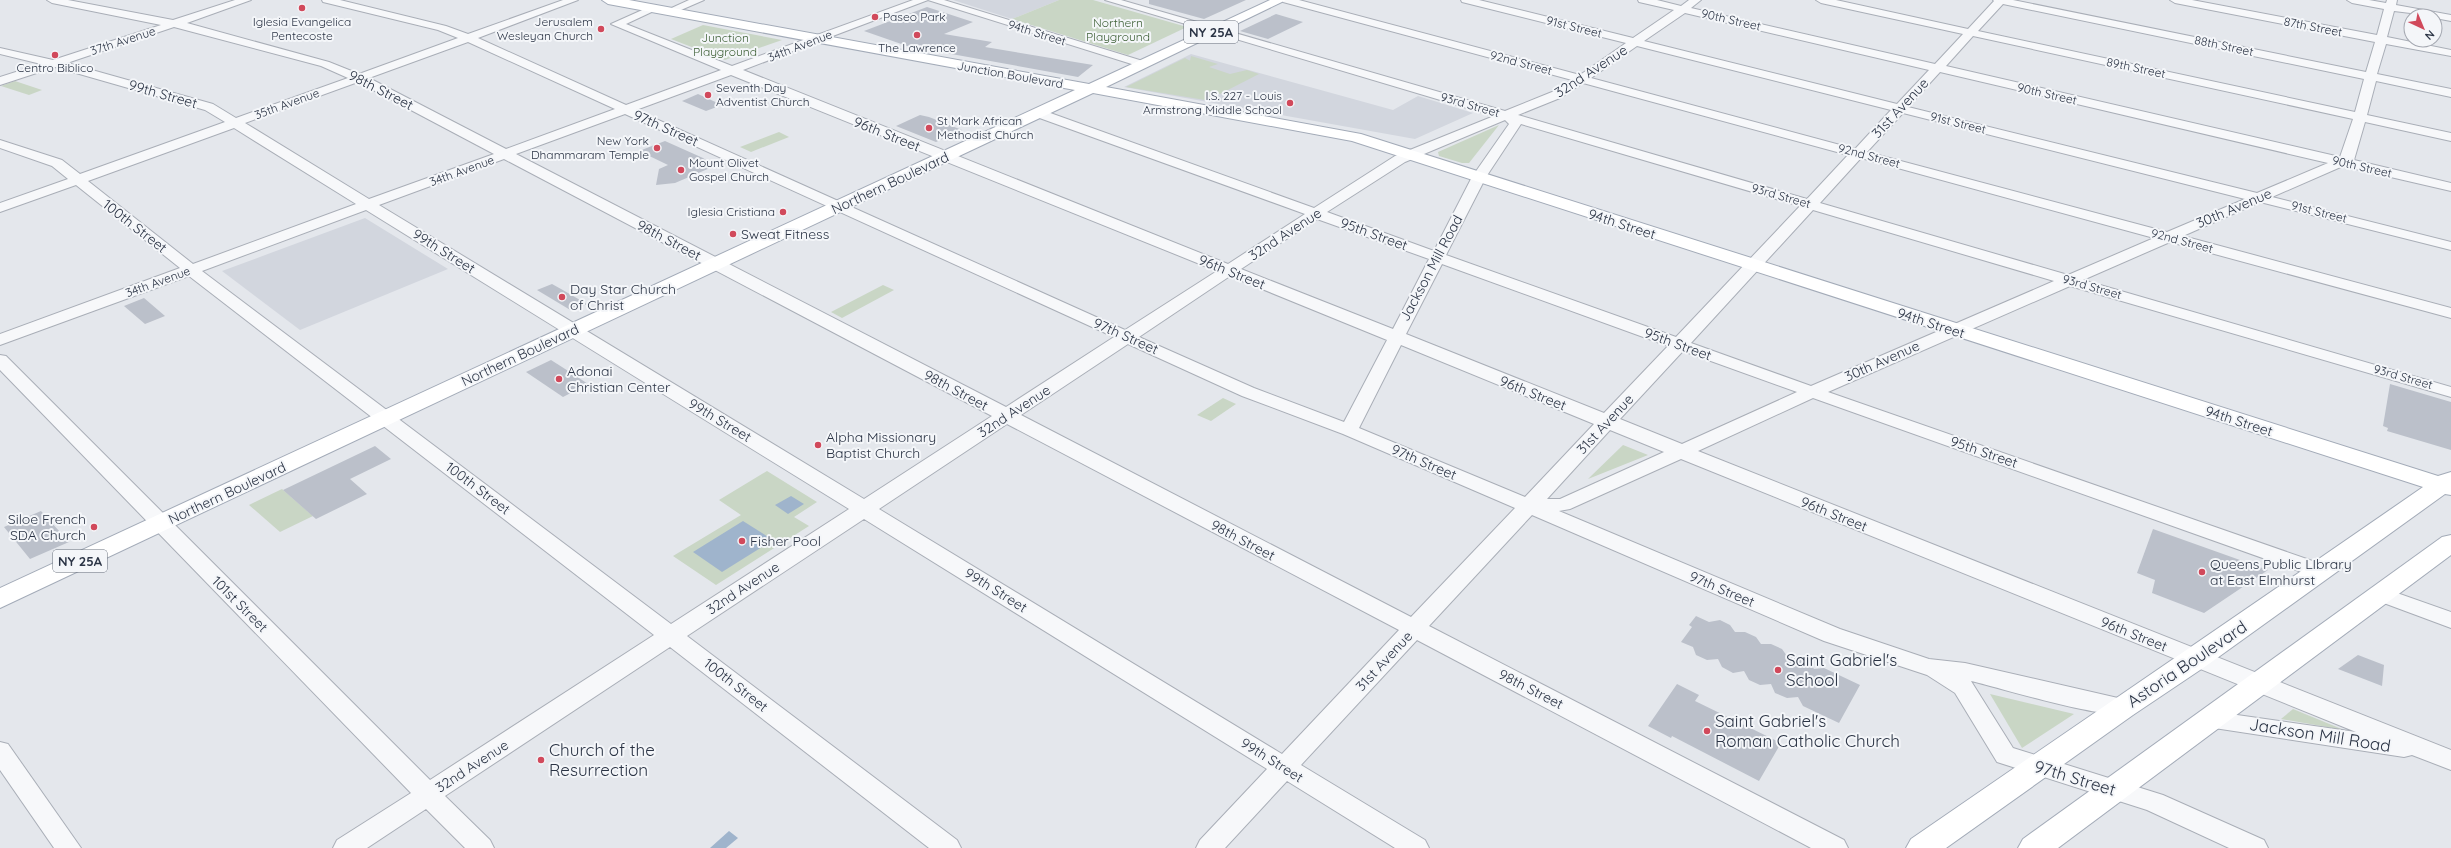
<svg xmlns="http://www.w3.org/2000/svg" width="2451" height="848" font-family="Quicksand,sans-serif">
<rect width="100%" height="100%" fill="#e4e7ec"/>
<g fill="#d2d6de">
<polygon points="953,0 1059,0 1012,19"/>
<polygon points="1191,54 1393,110 1418,96 1473,113 1415,139 1124,87"/>
<polygon points="365,218 448,269 300,330 222,271"/>
</g>
<g fill="#c9d6c5">
<polygon points="1059,0 1093,0 1187,27 1128,55 1012,19"/>
<polygon points="703,25 782,40 725,60 671,39"/>
<polygon points="1191,56 1218,64 1209,67 1230,74 1247,70 1259,74 1220,94 1216,93 1205,100 1126,87 1185,58 1196,64 1190,61"/>
<polygon points="15,81 42,90 29,95 1,86"/>
<polygon points="1499,125 1469,163 1462,163 1439,156 1438,152"/>
<polygon points="779,132 789,137 751,152 740,147"/>
<polygon points="883,285 894,290 842,318 831,312"/>
<polygon points="1223,398 1236,404 1211,421 1197,415"/>
<polygon points="1623,445 1648,455 1588,479"/>
<polygon points="767,471 817,502 794,517 809,526 716,585 673,556 741,515 719,500"/>
<polygon points="282,489 313,516 280,532 249,505"/>
<polygon points="1990,694 2074,714 2022,748"/>
<polygon points="2293,709 2344,730 2281,719"/>
</g>
<g fill="#9fb4cc">
<polygon points="791,496 804,504 788,514 775,505"/>
<polygon points="743,521 773,540 722,572 693,552"/>
<polygon points="729,831 738,838 726,848 710,848"/>
</g>
<g fill="#bbc0ca">
<polygon points="1149,0 1246,0 1204,19 1149,4"/>
<polygon points="927,7 973,22 944,34 992,42 985,47 1093,65 1078,77 907,46 864,31"/>
<polygon points="1276,14 1303,22 1268,39 1240,31"/>
<polygon points="698,94 722,105 706,111 682,101"/>
<polygon points="920,115 929,117 962,130 936,142 896,126"/>
<polygon points="665,141 703,158 712,164 707,166 710,168 675,183 656,185 659,169 668,165 639,151"/>
<polygon points="552,284 561,289 587,304 572,311 537,290"/>
<polygon points="144,298 165,316 145,324 124,306"/>
<polygon points="551,360 573,374 588,384 563,397 526,372"/>
<polygon points="2390,384 2451,402 2451,450 2387,431 2388,428 2383,426"/>
<polygon points="375,446 391,459 350,479 367,494 316,519 283,490"/>
<polygon points="41,511 69,542 30,559 4,527"/>
<polygon points="2153,529 2268,570 2204,613 2152,593 2155,580 2137,573"/>
<polygon points="1696,616 1709,622 1720,620 1730,625 1735,632 1745,632 1756,637 1761,644 1771,644 1782,649 1787,656 1798,656 1809,661 1814,669 1824,668 1860,685 1839,723 1803,706 1798,697 1787,698 1775,693 1771,684 1760,685 1749,680 1744,671 1733,673 1722,667 1718,659 1707,660 1696,655 1693,647 1681,642 1692,627 1689,625"/>
<polygon points="2358,655 2384,665 2382,686 2338,669"/>
<polygon points="1677,684 1699,695 1695,701 1781,743 1759,781 1672,736 1671,738 1648,726"/>
</g>
<g fill="none" stroke-linecap="round" stroke-linejoin="round">
<defs>
<g id="minor">
<path d="M 47,0 L 68,0 L 173,20 L 235,0 L 251,0 L 187,23 L 329,62 L 359,74 L 458,38 L 438,30 L 323,2 L 322,0 L 340,0 L 446,26 L 468,34 L 563,0 L 578,0 L 478,38 L 626,105 L 721,70 L 611,24 L 649,7 L 657,7 L 658,9 L 626,24 L 732,66 L 913,0 L 944,0 L 1146,62 L 1148,64 L 1146,66 L 1138,66 L 928,0 L 743,70 L 1228,264 L 1305,214 L 1034,116 L 1032,113 L 1034,110 L 1042,110 L 1314,208 L 1395,156 L 1494,116 L 1105,0 L 1121,0 L 1505,111 L 1552,92 L 1572,80 L 1283,2 L 1282,0 L 1299,0 L 1580,75 L 1626,43 L 1462,2 L 1461,0 L 1479,0 L 1633,38 L 1674,10 L 1639,2 L 1638,0 L 1657,0 L 1681,6 L 1689,0 L 1701,0 L 1691,8 L 1935,64 L 1963,34 L 1821,3 L 1816,0 L 1836,0 L 1968,29 L 1994,1 L 1993,0 L 2013,0 L 2366,72 L 2375,42 L 2175,3 L 2170,0 L 2192,0 L 2377,35 L 2384,9 L 2352,3 L 2347,0 L 2369,0 L 2386,3 L 2387,0 L 2397,0 L 2396,5 L 2451,15 L 2451,21 L 2435,18 L 2435,16 L 2394,11 L 2387,37 L 2451,50 L 2451,56 L 2386,44 L 2377,74 L 2451,89 L 2451,97 L 2376,81 L 2367,115 L 2451,133 L 2451,141 L 2365,122 L 2354,160 L 2451,183 L 2451,191 L 2343,166 L 2272,197 L 2451,242 L 2451,250 L 2260,202 L 2183,236 L 2451,308 L 2451,318 L 2170,242 L 2083,280 L 2451,387 L 2451,397 L 2070,286 L 1828,392 L 2327,566 L 2330,571 L 2327,576 L 2320,578 L 2313,576 L 1813,398 L 1698,451 L 2451,750 L 2451,770 L 2412,755 L 2404,757 L 2201,726 L 2197,720 L 2201,714 L 2209,711 L 2356,732 L 1681,459 L 1570,509 L 1559,511 L 1840,629 L 1929,659 L 1965,663 L 2131,701 L 2134,707 L 2131,713 C 2107,721 2001,688 1971,681 L 2013,748 L 2163,795 L 2264,840 L 2268,848 L 2229,848 L 2147,810 L 1997,762 L 1955,693 L 1927,675 L 1824,641 L 1532,515 L 1429,626 L 1844,840 L 1848,848 L 1811,848 L 1417,640 L 1301,765 L 1425,840 L 1429,848 L 1395,848 L 1287,781 L 1225,848 L 1196,848 L 1200,840 L 1267,769 L 864,519 L 687,636 L 957,840 L 961,848 L 929,848 L 670,647 L 445,796 L 490,840 L 494,848 L 465,848 L 426,809 L 367,848 L 333,848 L 337,840 L 411,793 L 0,370 L 0,355 L 6,356 L 430,780 L 654,635 L 189,276 L 0,345 L 0,334 L 180,268 L 76,185 L 0,212 L 0,203 L 68,179 L 52,166 L 0,148 L 0,140 L 62,160 L 80,174 L 225,122 L 205,110 L 55,67 L 0,85 L 0,77 L 41,64 L 0,54 L 0,48 L 53,60 L 161,25 L 52,3 ZM 2003,4 L 2364,79 L 2355,112 L 1978,31 ZM 1685,13 L 1929,70 L 1897,104 L 1644,41 ZM 174,27 L 321,66 L 348,78 L 236,118 L 213,104 L 67,63 ZM 1973,36 L 2353,119 L 2340,157 L 1946,66 ZM 468,42 L 615,109 L 506,149 L 369,78 ZM 1637,46 L 1891,110 L 1855,149 L 1591,78 ZM 1940,72 L 2328,163 L 2257,193 L 1908,107 ZM 731,75 L 1217,271 L 1125,330 L 636,110 ZM 358,82 L 494,154 L 369,199 L 245,123 ZM 1583,83 L 1848,155 L 1807,199 L 1518,115 L 1560,98 ZM 1903,113 L 2245,199 L 2167,232 L 1867,152 ZM 625,114 L 1114,337 L 1006,407 L 516,154 ZM 1505,120 L 1509,124 L 1472,177 L 1434,251 L 1327,212 L 1405,162 ZM 1521,124 L 1800,206 L 1676,337 L 1446,255 L 1486,177 ZM 234,128 L 356,204 L 193,264 L 88,181 ZM 1861,158 L 2154,238 L 2068,275 L 1820,203 ZM 504,159 L 992,416 L 864,499 L 379,205 ZM 366,210 L 849,509 L 671,624 L 202,271 ZM 1813,210 L 2054,281 L 1811,386 L 1691,343 ZM 1317,219 L 1429,259 L 1393,329 L 1241,269 ZM 1442,264 L 1668,346 L 1604,413 L 1406,334 ZM 1230,276 L 1387,340 L 1344,422 L 1254,388 L 1139,337 ZM 1128,344 L 1242,396 L 1343,434 L 1515,508 L 1411,617 L 1021,415 ZM 1401,345 L 1594,424 L 1525,497 L 1359,428 ZM 1683,351 L 1797,392 L 1682,444 L 1620,419 ZM 1007,424 L 1399,630 L 1282,754 L 879,509 ZM 1610,430 L 1664,452 L 1560,499 L 1547,499 Z"/>
<polygon points="689,0 704,0 674,13 670,14 665,11"/>
<polygon points="2380,587 2451,612 2451,628 2373,599 2370,594 2373,589"/>
<polygon points="0,742 8,744 81,848 54,848 0,770"/>
</g>
<g id="major">
<path d="M 602,0 L 629,0 L 1089,84 L 1270,0 L 1286,0 L 1106,87 L 1361,134 L 2438,476 L 2451,472 L 2451,495 L 2445,494 L 2206,666 L 2133,715 L 1946,848 L 1906,848 L 1911,839 C 2082,721 2253,605 2423,487 L 1352,141 L 1093,93 L 0,608 L 0,588 L 1075,90 L 608,4 Z"/>
<polygon points="2451,535 2451,555 2058,848 2018,848 2023,839 2442,537"/>
</g>
</defs>
<use href="#minor" stroke="#a9aeb7" stroke-width="2"/>
<use href="#major" stroke="#a3abb8" stroke-width="2"/>
<use href="#minor" fill="#f7f8fa" fill-rule="evenodd"/>
<use href="#major" fill="#fff" fill-rule="evenodd"/>
</g>
<g fill="#d1495b" stroke="#f4f6f9" stroke-width="1.5">
<circle cx="302" cy="8" r="4"/>
<circle cx="875" cy="17" r="4"/>
<circle cx="601" cy="29" r="4"/>
<circle cx="917" cy="35" r="4"/>
<circle cx="55" cy="55" r="4"/>
<circle cx="708" cy="95" r="4"/>
<circle cx="1290" cy="103" r="4"/>
<circle cx="929" cy="128" r="4"/>
<circle cx="657" cy="148" r="4"/>
<circle cx="681" cy="170" r="4"/>
<circle cx="783" cy="212" r="4"/>
<circle cx="733" cy="234" r="4"/>
<circle cx="562" cy="297" r="4"/>
<circle cx="559" cy="379" r="4"/>
<circle cx="818" cy="445" r="4"/>
<circle cx="94" cy="527" r="4"/>
<circle cx="742" cy="541" r="4"/>
<circle cx="2202" cy="572" r="4"/>
<circle cx="1778" cy="670" r="4"/>
<circle cx="1707" cy="731" r="4"/>
<circle cx="541" cy="760" r="4"/>
</g>
<g text-anchor="middle" stroke-width="4" stroke-linejoin="round" paint-order="stroke">
<g font-size="12" fill="#2b3445" stroke="#f4f6f9" text-anchor="start">
<text x="883" y="21">Paseo Park</text>
<text x="302" y="26" text-anchor="middle">Iglesia Evangelica<tspan x="302" dy="14">Pentecoste</tspan></text>
<text x="593" y="26" text-anchor="end">Jerusalem<tspan x="593" dy="14">Wesleyan Church</tspan></text>
<text x="917" y="52" text-anchor="middle">The Lawrence</text>
<text x="55" y="72" text-anchor="middle">Centro Biblico</text>
<text x="716" y="92">Seventh Day<tspan x="716" dy="14">Adventist Church</tspan></text>
<text x="1282" y="100" text-anchor="end">I.S. 227 - Louis<tspan x="1282" dy="14">Armstrong Middle School</tspan></text>
<text x="937" y="125">St Mark African<tspan x="937" dy="14">Methodist Church</tspan></text>
<text x="649" y="145" text-anchor="end">New York<tspan x="649" dy="14">Dhammaram Temple</tspan></text>
<text x="689" y="167">Mount Olivet<tspan x="689" dy="14">Gospel Church</tspan></text>
<text x="775" y="216" text-anchor="end">Iglesia Cristiana</text>
</g>
<g font-size="12" fill="#2b3445" stroke="#f4f6f9">
<text transform="translate(1731 20) rotate(13)" y="4">90th Street</text>
<text transform="translate(1574 27) rotate(14)" y="4">91st Street</text>
<text transform="translate(2313 27) rotate(11)" y="4">87th Street</text>
<text transform="translate(1037 33) rotate(17)" y="4">94th Street</text>
<text transform="translate(123 41) rotate(-18)" y="4">37th Avenue</text>
<text transform="translate(800 46) rotate(-21)" y="4">34th Avenue</text>
<text transform="translate(2224 46) rotate(12)" y="4">88th Street</text>
<text transform="translate(1521 63) rotate(15)" y="4">92nd Street</text>
<text transform="translate(2136 68) rotate(12)" y="4">89th Street</text>
<text transform="translate(1010 75) rotate(10)" y="4">Junction Boulevard</text>
<text transform="translate(2047 94) rotate(13)" y="4">90th Street</text>
<text transform="translate(287 104) rotate(-20)" y="4">35th Avenue</text>
<text transform="translate(1470 105) rotate(16)" y="4">93rd Street</text>
<text transform="translate(1958 123) rotate(14)" y="4">91st Street</text>
<text transform="translate(1869 156) rotate(15)" y="4">92nd Street</text>
<text transform="translate(2362 167) rotate(13)" y="4">90th Street</text>
<text transform="translate(462 171) rotate(-20)" y="4">34th Avenue</text>
<text transform="translate(1781 196) rotate(16)" y="4">93rd Street</text>
<text transform="translate(2319 212) rotate(14)" y="4">91st Street</text>
<text transform="translate(2182 241) rotate(15)" y="4">92nd Street</text>
<text transform="translate(158 282) rotate(-20)" y="4">34th Avenue</text>
<text transform="translate(2092 287) rotate(16)" y="4">93rd Street</text>
<text transform="translate(2403 377) rotate(16)" y="4">93rd Street</text>
</g>
<g font-size="12" fill="#3f6138" stroke="#f4f6f9">
<text x="1118" y="27">Northern<tspan x="1118" dy="14">Playground</tspan></text>
<text x="725" y="42">Junction<tspan x="725" dy="14">Playground</tspan></text>
</g>
<g fill="#f4f6f9" stroke="#676e7b" stroke-width="1">
<rect x="1184" y="21" width="54" height="22" rx="3"/>
<rect x="53" y="550" width="54" height="22" rx="3"/>
</g>
<g font-size="13" font-weight="bold" fill="#2b3445">
<text x="1211" y="37">NY 25A</text>
<text x="80" y="566">NY 25A</text>
</g>
<g font-size="14" fill="#2b3445" stroke="#f4f6f9">
<text transform="translate(1591 71) rotate(-33)" y="5">32nd Avenue</text>
<text transform="translate(381 90) rotate(27)" y="5">98th Street</text>
<text transform="translate(163 94) rotate(16)" y="5">99th Street</text>
<text transform="translate(1900 108) rotate(-47)" y="5">31st Avenue</text>
<text transform="translate(666 128) rotate(24)" y="5">97th Street</text>
<text transform="translate(887 134) rotate(22)" y="5">96th Street</text>
<text transform="translate(890 183) rotate(-25)" y="5">Northern Boulevard</text>
<text transform="translate(2234 208) rotate(-23)" y="5">30th Avenue</text>
<text transform="translate(1622 224) rotate(18)" y="5">94th Street</text>
<text transform="translate(135 226) rotate(38)" y="5">100th Street</text>
<text transform="translate(1285 234) rotate(-33)" y="5">32nd Avenue</text>
<text transform="translate(1374 234) rotate(20)" y="5">95th Street</text>
<text transform="translate(669 240) rotate(28)" y="5">98th Street</text>
<text transform="translate(444 251) rotate(32)" y="5">99th Street</text>
<text transform="translate(1431 268) rotate(-62)" y="5">Jackson Mill Road</text>
<text transform="translate(1232 272) rotate(22)" y="5">96th Street</text>
<text transform="translate(1931 323) rotate(18)" y="5">94th Street</text>
<text transform="translate(1126 336) rotate(24)" y="5">97th Street</text>
<text transform="translate(1678 344) rotate(20)" y="5">95th Street</text>
<text transform="translate(520 355) rotate(-25)" y="5">Northern Boulevard</text>
<text transform="translate(1882 361) rotate(-24)" y="5">30th Avenue</text>
<text transform="translate(956 390) rotate(28)" y="5">98th Street</text>
<text transform="translate(1533 393) rotate(22)" y="5">96th Street</text>
<text transform="translate(1014 411) rotate(-33)" y="5">32nd Avenue</text>
<text transform="translate(720 420) rotate(31)" y="5">99th Street</text>
<text transform="translate(2239 421) rotate(18)" y="5">94th Street</text>
<text transform="translate(1605 424) rotate(-47)" y="5">31st Avenue</text>
<text transform="translate(1984 452) rotate(19)" y="5">95th Street</text>
<text transform="translate(1424 462) rotate(23)" y="5">97th Street</text>
<text transform="translate(478 488) rotate(37)" y="5">100th Street</text>
<text transform="translate(227 493) rotate(-25)" y="5">Northern Boulevard</text>
<text transform="translate(1834 514) rotate(22)" y="5">96th Street</text>
<text transform="translate(1243 540) rotate(28)" y="5">98th Street</text>
<text transform="translate(743 588) rotate(-33)" y="5">32nd Avenue</text>
<text transform="translate(1722 589) rotate(23)" y="5">97th Street</text>
<text transform="translate(996 590) rotate(32)" y="5">99th Street</text>
<text transform="translate(240 604) rotate(45)" y="5">101st Street</text>
<text transform="translate(2134 634) rotate(22)" y="5">96th Street</text>
<text transform="translate(1384 661) rotate(-47)" y="5">31st Avenue</text>
<text transform="translate(736 685) rotate(38)" y="5">100th Street</text>
<text transform="translate(1531 689) rotate(27)" y="5">98th Street</text>
<text transform="translate(1272 760) rotate(32)" y="5">99th Street</text>
<text transform="translate(472 766) rotate(-33)" y="5">32nd Avenue</text>
</g>
<g font-size="14" fill="#2b3445" stroke="#f4f6f9" text-anchor="start">
<text x="741" y="239">Sweat Fitness</text>
<text x="570" y="294">Day Star Church<tspan x="570" dy="16">of Christ</tspan></text>
<text x="567" y="376">Adonai<tspan x="567" dy="16">Christian Center</tspan></text>
<text x="826" y="442">Alpha Missionary<tspan x="826" dy="16">Baptist Church</tspan></text>
<text x="86" y="524" text-anchor="end">Siloe French<tspan x="86" dy="16">SDA Church</tspan></text>
<text x="750" y="546">Fisher Pool</text>
<text x="2210" y="569">Queens Public LIbrary<tspan x="2210" dy="16">at East Elmhurst</tspan></text>
</g>
<g font-size="17" fill="#2b3445" stroke="#f4f6f9" text-anchor="start">
<text x="1786" y="666">Saint Gabriel's<tspan x="1786" dy="20">School</tspan></text>
<text x="1715" y="727">Saint Gabriel's<tspan x="1715" dy="20">Roman Catholic Church</tspan></text>
<text x="549" y="756">Church of the<tspan x="549" dy="20">Resurrection</tspan></text>
</g>
<g font-size="17" fill="#2b3445" stroke="#f4f6f9">
<text transform="translate(2187 664) rotate(-34)" y="6">Astoria Boulevard</text>
<text transform="translate(2320 735) rotate(9)" y="6">Jackson Mill Road</text>
<text transform="translate(2075 778) rotate(17)" y="6">97th Street</text>
</g>
</g>
<g transform="translate(2423 28) rotate(136)"><circle r="19" fill="#f4f6f9" stroke="#a4a8b1"/>
<path d="M0-3L7 15L0 10L-7 15Z" fill="#d1495b"/>
<text y="-6" font-size="11" font-weight="bold" text-anchor="middle" fill="#2b3445">N</text>
</g>
</svg>
